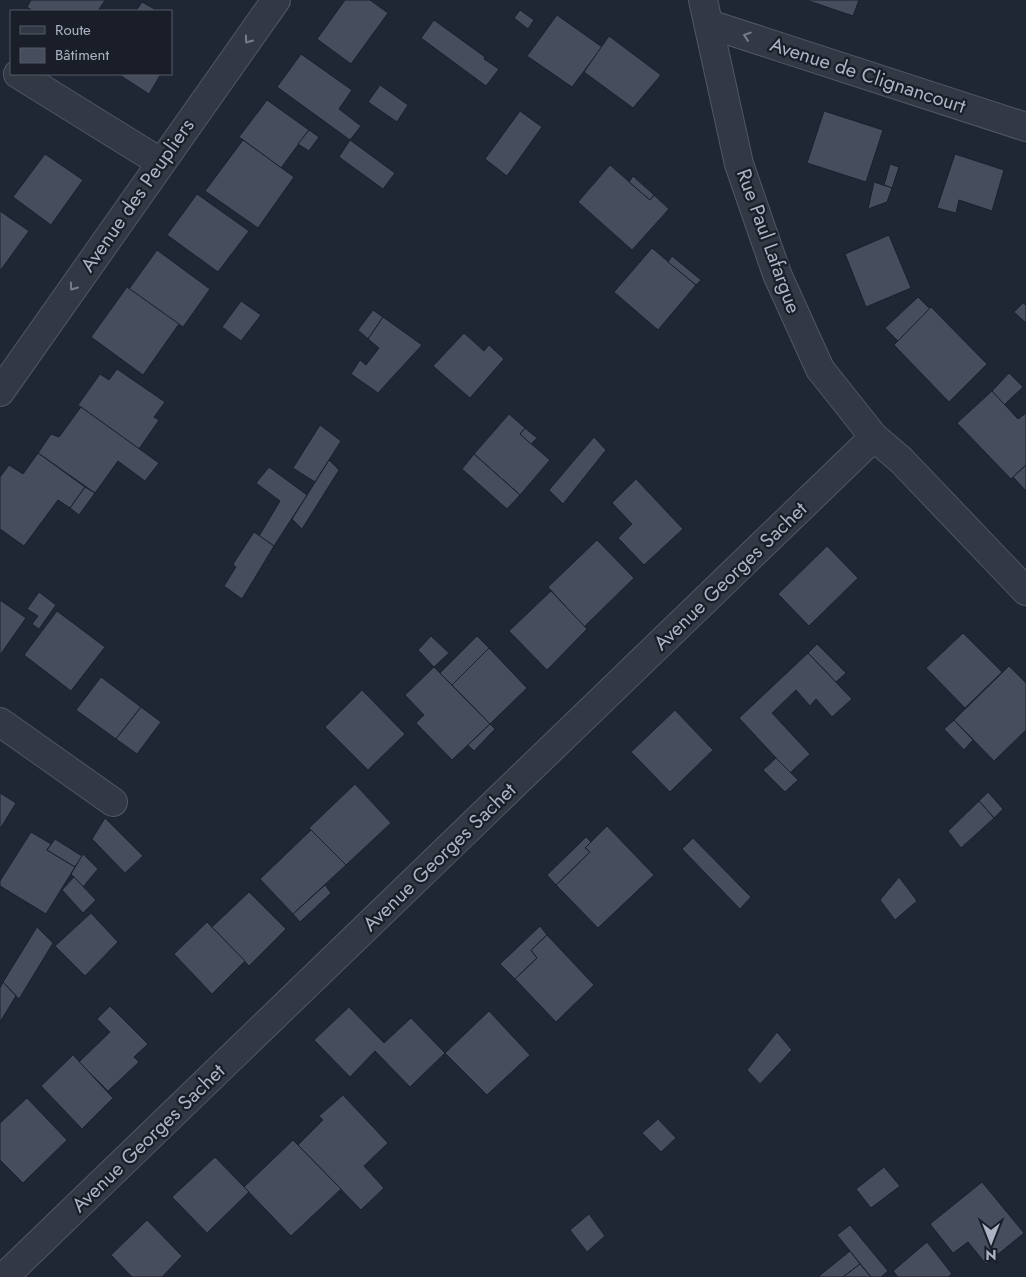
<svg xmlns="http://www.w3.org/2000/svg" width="1026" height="1277" font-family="Jost,sans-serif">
<rect width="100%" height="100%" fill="#202734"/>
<g fill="#464d5d" stroke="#1b202b">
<polygon points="31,0 105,0 98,11 33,11 27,7"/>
<polygon points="345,0 370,0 388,13 351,64 317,39"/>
<polygon points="806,0 859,0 853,16"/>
<polygon points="142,2 158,11 136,11"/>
<polygon points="520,10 534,20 528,29 514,18"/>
<polygon points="557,15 602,47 572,87 527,56"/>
<polygon points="434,20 485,57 484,59 499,69 486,86 421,38"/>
<polygon points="609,36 661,75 633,108 584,72"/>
<polygon points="301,54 352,90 339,109 361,126 350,140 277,87"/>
<polygon points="118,74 161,74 149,94"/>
<polygon points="380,85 408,105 397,122 368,102"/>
<polygon points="267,100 309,130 281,168 239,137"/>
<polygon points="520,111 542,127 507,176 485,159"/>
<polygon points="824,111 883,130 866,182 807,163"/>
<polygon points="309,130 319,137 309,151 298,144"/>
<polygon points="243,140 294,177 258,228 205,191"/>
<polygon points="350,140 395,173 383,189 339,157"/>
<polygon points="45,154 83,180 51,225 13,197"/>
<polygon points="955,154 1004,170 992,211 959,200 956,213 937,208"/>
<polygon points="890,164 899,167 892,188 884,185"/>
<polygon points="610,165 650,200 654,195 669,209 632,250 578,202"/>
<polygon points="633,176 654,195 650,200 629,182"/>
<polygon points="874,182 892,188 887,202 868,209"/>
<polygon points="197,194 249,231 218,272 167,235"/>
<polygon points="0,211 29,231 0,271"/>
<polygon points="889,235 911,288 866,307 845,254"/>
<polygon points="652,248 696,285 658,330 614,292"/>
<polygon points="157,250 210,289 183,327 129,289"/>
<polygon points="672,256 701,280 696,285 668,262"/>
<polygon points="127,287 179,324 143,375 91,337"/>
<polygon points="918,297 930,309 898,341 885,328"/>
<polygon points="241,301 261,315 241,341 222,327"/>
<polygon points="1023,303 1026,305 1026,323 1014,312"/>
<polygon points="931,307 987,364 949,402 894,345"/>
<polygon points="373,310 383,317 368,339 358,330"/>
<polygon points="383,317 422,345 378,393 351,374 360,360 366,365 379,348 368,339"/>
<polygon points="464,333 484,351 489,345 504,359 470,398 433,366"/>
<polygon points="117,369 165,402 154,417 159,420 139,449 78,405 100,374 109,380"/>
<polygon points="1009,373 1023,387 1004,405 992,391"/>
<polygon points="992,391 1018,419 1026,413 1026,465 1011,479 957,423"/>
<polygon points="81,407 159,463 145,481 118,461 95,493 38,453 51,434 59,437"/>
<polygon points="509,414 525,428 520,434 550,460 520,495 474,454"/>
<polygon points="320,425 341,441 315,482 293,468"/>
<polygon points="525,428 537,438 531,444 520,434"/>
<polygon points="594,437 606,450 563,504 549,490"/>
<polygon points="38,453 85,487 70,508 58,500 24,546 0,529 0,477 9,465 23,474"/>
<polygon points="474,454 520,495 507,509 462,469"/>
<polygon points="329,460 339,470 302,529 292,519"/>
<polygon points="1026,465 1026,491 1013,477"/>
<polygon points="269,467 307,495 274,546 259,536 280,501 256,483"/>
<polygon points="636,479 683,529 644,565 618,538 632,524 612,503"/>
<polygon points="85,487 95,493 79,515 70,508"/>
<polygon points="254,532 274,546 242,599 224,586 236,567 233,564"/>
<polygon points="597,540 634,578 584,627 548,587"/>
<polygon points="827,546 858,578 809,626 778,594"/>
<polygon points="551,591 587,629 547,670 509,631"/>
<polygon points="39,592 56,605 39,629 32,624 38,616 27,609"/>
<polygon points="0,600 26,618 0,655"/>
<polygon points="57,611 105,647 71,691 24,655"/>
<polygon points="963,633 1002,672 965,708 926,668"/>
<polygon points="431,636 449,653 434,667 418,650"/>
<polygon points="477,636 489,648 452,685 440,673"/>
<polygon points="817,644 846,673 836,682 808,653"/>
<polygon points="489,648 527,688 490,724 452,685"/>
<polygon points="808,653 852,699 832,717 816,699 810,706 796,690 772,713 810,754 790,773 739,718"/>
<polygon points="1009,666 1026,683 1026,730 994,761 954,720"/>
<polygon points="434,667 490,724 452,760 416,723 424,715 405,695"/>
<polygon points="101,677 141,707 116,739 76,710"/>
<polygon points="362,690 405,734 368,770 325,727"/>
<polygon points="141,707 161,722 137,754 116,739"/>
<polygon points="675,710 713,750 670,792 631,752"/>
<polygon points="954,720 973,740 964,750 944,729"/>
<polygon points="490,724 495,729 474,751 468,745"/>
<polygon points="776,758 798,780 785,792 763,770"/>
<polygon points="355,784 391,823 346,865 309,828"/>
<polygon points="988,792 1003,809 994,818 979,801"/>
<polygon points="0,793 16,803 0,829"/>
<polygon points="979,801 994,818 961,848 948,831"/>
<polygon points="105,818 143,856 125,873 92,839"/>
<polygon points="607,826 654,875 598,928 556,885 590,852 585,848"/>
<polygon points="311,830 346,865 293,914 260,879"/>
<polygon points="31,832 51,844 47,850 75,867 46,914 0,886 0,881"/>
<polygon points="586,837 591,842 585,848 590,852 556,885 547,875"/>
<polygon points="693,838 751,897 740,909 682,849"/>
<polygon points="55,839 82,856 75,867 47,850"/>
<polygon points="83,854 98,869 83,887 71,874"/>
<polygon points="74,877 96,900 83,913 62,890"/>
<polygon points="899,877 917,901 895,920 880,900"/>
<polygon points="325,885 331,893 300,922 293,914"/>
<polygon points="249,892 286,929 249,966 212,927"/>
<polygon points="91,913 118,942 85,976 55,946"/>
<polygon points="207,922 245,961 212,994 174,954"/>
<polygon points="540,926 547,935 531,950 537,958 515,979 500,964"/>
<polygon points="37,927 53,943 19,999 3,982"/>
<polygon points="547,935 594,985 556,1022 515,979 537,958 531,950"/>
<polygon points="3,982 16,996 0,1022 0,988"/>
<polygon points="110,1006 148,1044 134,1057 139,1062 108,1091 79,1062 110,1032 97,1019"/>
<polygon points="349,1007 384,1043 411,1018 445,1053 410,1087 375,1051 350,1077 314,1040"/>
<polygon points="489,1011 530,1055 487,1095 445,1053"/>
<polygon points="777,1032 792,1050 760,1084 747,1070"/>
<polygon points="73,1055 113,1098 82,1129 41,1086"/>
<polygon points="343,1095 388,1143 364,1166 384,1188 361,1210 298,1145 323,1120 319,1116"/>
<polygon points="27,1098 67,1140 23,1183 0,1160 0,1123"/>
<polygon points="658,1119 676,1138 661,1152 642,1133"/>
<polygon points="293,1140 341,1189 291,1236 244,1187"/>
<polygon points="215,1157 249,1192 207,1233 172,1197"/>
<polygon points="884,1167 900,1186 871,1208 856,1189"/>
<polygon points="982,1182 1024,1233 986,1264 968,1242 953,1253 930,1224"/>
<polygon points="589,1214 605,1236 587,1252 570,1230"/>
<polygon points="147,1220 182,1256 162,1277 132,1277 111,1255"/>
<polygon points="850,1225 888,1271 881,1277 871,1277 837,1235"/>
<polygon points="927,1242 952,1274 948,1277 898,1277 893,1271"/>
<polygon points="850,1251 860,1264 843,1277 818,1277"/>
<polygon points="860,1264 871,1277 843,1277"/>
</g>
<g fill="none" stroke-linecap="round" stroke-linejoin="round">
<defs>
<g id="street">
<polyline points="703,0 739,164 777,274 820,369 874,437 901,460 1026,591"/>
<polyline points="709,24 1026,127"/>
<polyline points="18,74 160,162"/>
<polyline points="0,392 276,0"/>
<polyline points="0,722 113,802"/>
<polyline points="4,1277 874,437"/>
</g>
</defs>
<use href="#street" stroke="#515663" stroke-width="30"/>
<use href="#street" stroke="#333944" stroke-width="28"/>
</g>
<defs><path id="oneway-chevron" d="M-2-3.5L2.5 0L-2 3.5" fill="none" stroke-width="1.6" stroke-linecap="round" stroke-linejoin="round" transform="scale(1.25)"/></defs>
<g stroke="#767c89">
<use href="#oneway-chevron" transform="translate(747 36) rotate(-162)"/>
<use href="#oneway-chevron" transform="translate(248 40) rotate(126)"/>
<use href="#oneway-chevron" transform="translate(73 287) rotate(125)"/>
</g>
<g text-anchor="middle" stroke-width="4.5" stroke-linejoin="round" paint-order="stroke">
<g font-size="20" fill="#adb3c2" stroke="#191e29">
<text transform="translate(868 75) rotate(18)" y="7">Avenue de Clignancourt</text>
<text transform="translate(137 195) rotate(-55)" y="7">Avenue des Peupliers</text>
<text transform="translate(769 241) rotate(70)" y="7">Rue Paul Lafargue</text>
<text transform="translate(730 576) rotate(-44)" y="7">Avenue Georges Sachet</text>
<text transform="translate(439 857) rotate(-44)" y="7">Avenue Georges Sachet</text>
<text transform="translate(148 1138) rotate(-44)" y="7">Avenue Georges Sachet</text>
</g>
</g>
<rect x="10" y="10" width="162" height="65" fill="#191e29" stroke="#545a66"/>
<rect x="20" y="26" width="25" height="8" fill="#333944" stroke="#545a66"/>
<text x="55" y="35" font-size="15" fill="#adb3c2">Route</text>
<rect x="20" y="48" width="25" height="15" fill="#464d5d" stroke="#545a66"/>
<text x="55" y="60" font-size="15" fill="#adb3c2">Bâtiment</text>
<g transform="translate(991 1242) rotate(180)" stroke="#191e29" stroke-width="4" paint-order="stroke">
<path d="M0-4L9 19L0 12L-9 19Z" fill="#adb3c2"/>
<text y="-8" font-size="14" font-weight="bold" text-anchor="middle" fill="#adb3c2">N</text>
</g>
</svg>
